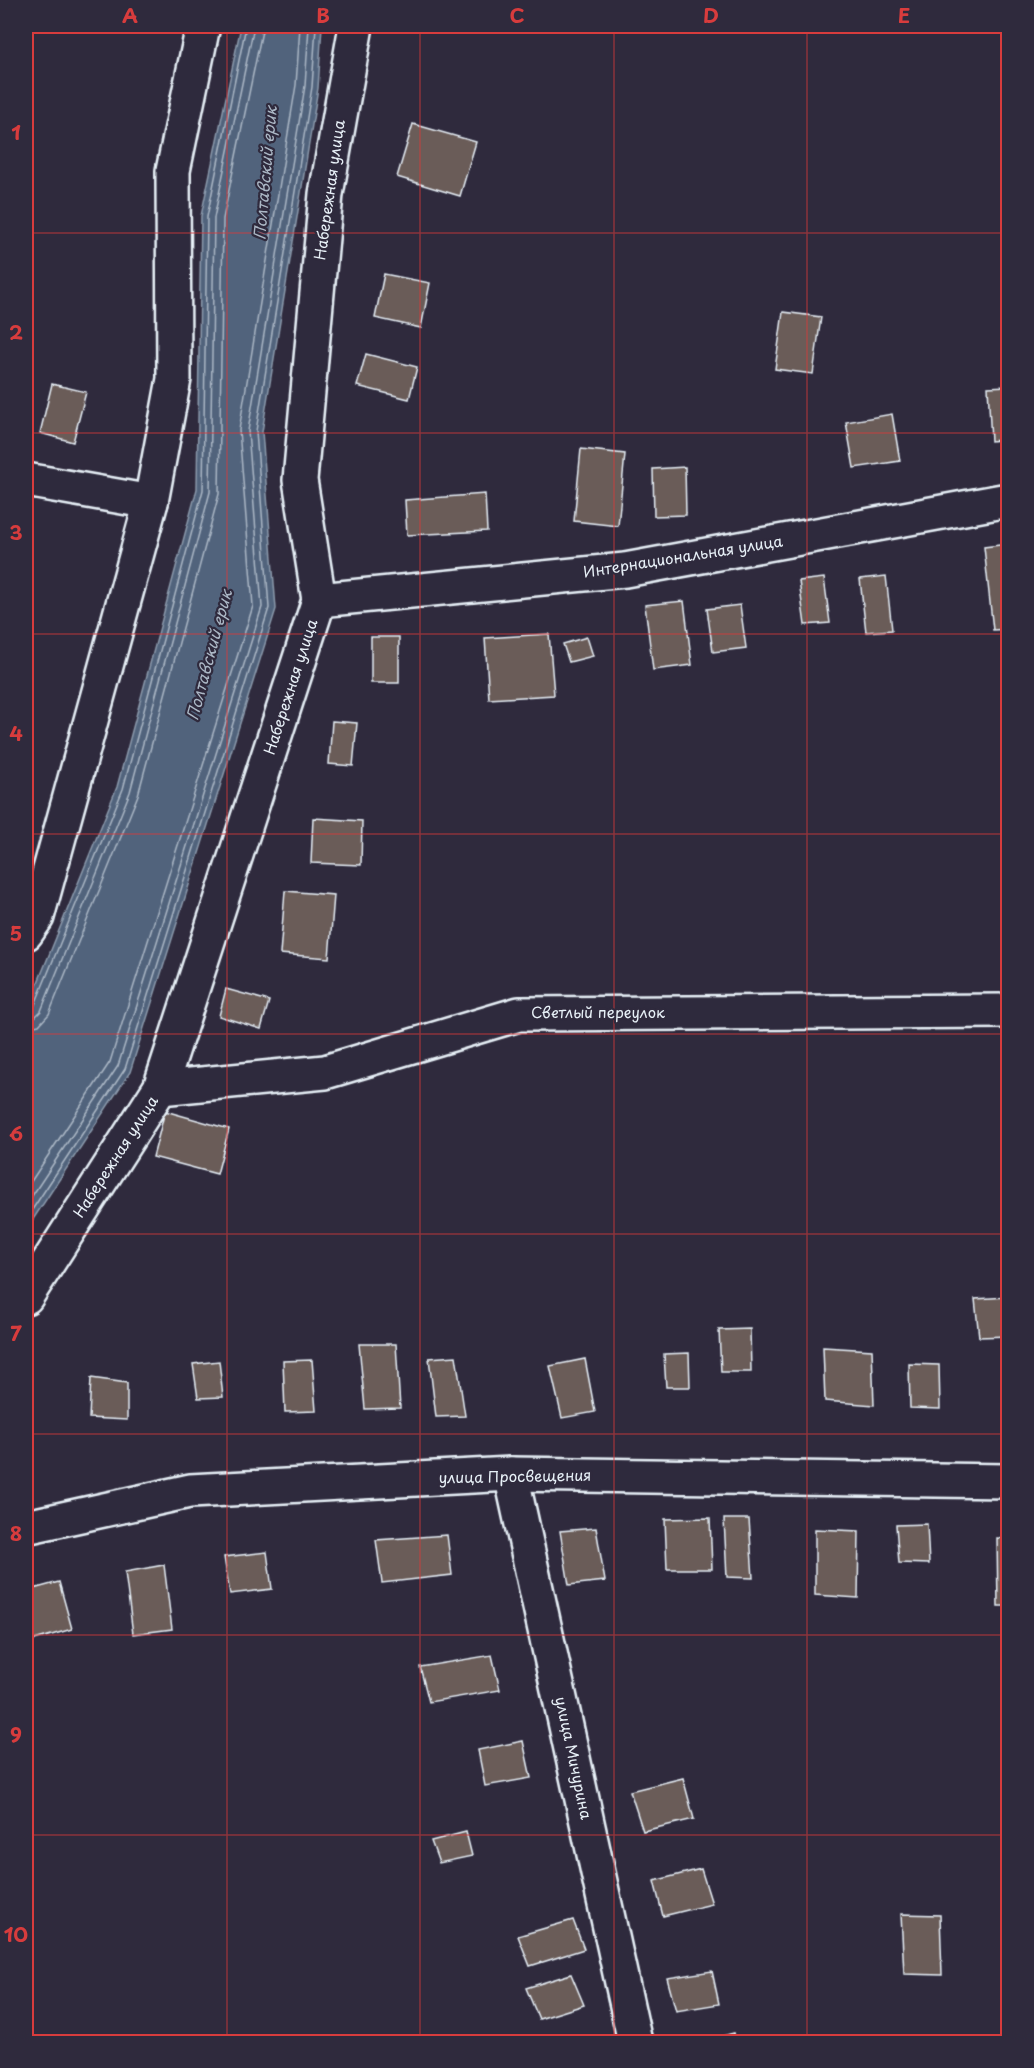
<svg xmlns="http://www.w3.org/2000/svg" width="1034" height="2068" font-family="'Playpen Sans',sans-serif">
<rect width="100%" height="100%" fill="#2f2a3d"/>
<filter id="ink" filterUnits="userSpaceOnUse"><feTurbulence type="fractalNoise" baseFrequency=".0167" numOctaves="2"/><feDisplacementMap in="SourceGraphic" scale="12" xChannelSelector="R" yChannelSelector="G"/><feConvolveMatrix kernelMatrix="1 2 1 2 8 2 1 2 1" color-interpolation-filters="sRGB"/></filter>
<g filter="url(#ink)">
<polygon fill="#51637c" stroke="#8d9cae" stroke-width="1.5" points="241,26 322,26 318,88 262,432 276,609 130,1072 26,1230 26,1012 117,787 197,489 201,216"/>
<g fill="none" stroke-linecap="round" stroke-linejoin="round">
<g stroke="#acb8c6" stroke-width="1.5">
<polyline points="26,1012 30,1011 34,1007 123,789 203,490 207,217 246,26"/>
<polyline points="26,1019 35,1017 41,1011 130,792 210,492 214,218 254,26"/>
<polyline points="26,1028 39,1025 49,1014 138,795 219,494 223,219 263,26"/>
<polyline points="26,1189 110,1062 253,606 239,430 296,85 300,26"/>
<polyline points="26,1205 118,1066 262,607 248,431 305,86 309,26"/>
<polyline points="26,1219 125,1069 269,608 256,431 312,87 316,26"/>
</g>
</g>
<g fill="#6b5b59" stroke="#e8f1f8" stroke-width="1.5">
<polygon points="413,124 476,142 460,196 397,177"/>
<polygon points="384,274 430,283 421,328 375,318"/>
<polygon points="783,312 821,317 813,374 775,369"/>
<polygon points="366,354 417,367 409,399 357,386"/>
<polygon points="52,384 86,392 73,442 40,433"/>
<polygon points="1008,386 1008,439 991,441 988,387"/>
<polygon points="892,414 900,461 854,468 846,422"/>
<polygon points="581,449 625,454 618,526 574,521"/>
<polygon points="685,467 686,515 654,516 653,469"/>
<polygon points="485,494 487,531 407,535 405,500"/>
<polygon points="1008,544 1008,629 993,630 984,547"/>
<polygon points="886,576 892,630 866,632 860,579"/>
<polygon points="824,578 830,623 805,625 799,581"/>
<polygon points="684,601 692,665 653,670 645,605"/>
<polygon points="740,605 746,648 713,652 707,609"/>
<polygon points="549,634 554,695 489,699 485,638"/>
<rect x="371" y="637" width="28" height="46"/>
<polygon points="587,637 593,656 569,662 563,644"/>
<polygon points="332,721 357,723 353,766 329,764"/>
<polygon points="313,818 362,821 361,865 311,863"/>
<polygon points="285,891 334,895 329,958 280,954"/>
<polygon points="226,989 269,1001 261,1029 219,1016"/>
<polygon points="165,1111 229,1129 217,1174 153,1157"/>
<polygon points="1008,1297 1008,1336 979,1337 975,1299"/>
<polygon points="750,1329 751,1372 721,1372 719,1330"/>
<polygon points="359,1344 396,1344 400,1408 365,1409"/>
<polygon points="823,1347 872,1350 874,1405 825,1401"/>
<polygon points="689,1353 690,1387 666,1387 664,1354"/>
<polygon points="456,1356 465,1416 436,1417 429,1358"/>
<polygon points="585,1359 595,1412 562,1418 550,1366"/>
<polygon points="312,1360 316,1411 285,1412 283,1361"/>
<polygon points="219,1361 223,1397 198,1398 193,1364"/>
<polygon points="909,1364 939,1365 940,1409 910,1408"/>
<polygon points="91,1378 127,1383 127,1420 89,1418"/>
<polygon points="710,1518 712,1569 667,1569 665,1519"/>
<polygon points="724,1519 749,1519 753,1578 727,1577"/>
<polygon points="927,1524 929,1564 899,1563 896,1525"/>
<polygon points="596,1528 605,1581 569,1585 560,1531"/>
<polygon points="815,1529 859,1531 858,1598 815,1595"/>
<polygon points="447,1535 452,1575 382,1583 376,1540"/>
<polygon points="997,1538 1008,1539 1008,1606 998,1606"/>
<polygon points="267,1552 272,1589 230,1594 224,1557"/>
<polygon points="164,1565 172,1629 133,1634 125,1572"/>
<polygon points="59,1582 72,1629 31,1641 26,1625 26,1591"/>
<polygon points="492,1655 500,1690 429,1702 420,1667"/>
<polygon points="523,1741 531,1778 485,1786 478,1750"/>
<polygon points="683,1778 694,1819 643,1831 630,1791"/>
<polygon points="466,1832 472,1856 439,1863 431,1841"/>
<polygon points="701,1869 712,1904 663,1916 654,1881"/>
<polygon points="901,1914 940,1915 942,1975 904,1974"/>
<polygon points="573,1920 584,1949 530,1966 518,1936"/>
<polygon points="712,1971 719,2004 676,2011 667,1978"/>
<polygon points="571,1974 584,2005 539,2019 526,1988"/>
<polygon points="734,2033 736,2042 700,2042"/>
</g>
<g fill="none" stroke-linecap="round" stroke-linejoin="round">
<defs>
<g id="minor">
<polyline points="26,480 151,502"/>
<polyline points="319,600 625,570 1008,500"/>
<polyline points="26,933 37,917 151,502 174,379 173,171 203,26"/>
<polyline points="160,1088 325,1072 519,1014 1008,1011"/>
<polyline points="26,1297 160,1088 319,600 300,480 326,194 356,26"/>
<polyline points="511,1474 635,2042"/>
<polyline points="26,1527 190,1491 511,1474 1008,1481"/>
</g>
</defs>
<use href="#minor" stroke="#e8f1f8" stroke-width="38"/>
<use href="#minor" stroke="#2f2a3d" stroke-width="33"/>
</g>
</g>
<path fill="none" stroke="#d83c3d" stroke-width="1.5" stroke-opacity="0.55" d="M 227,26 L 227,2042M 420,26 L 420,2042M 614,26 L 614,2042M 807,26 L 807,2042M 26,233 L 1008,233M 26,433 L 1008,433M 26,634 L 1008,634M 26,834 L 1008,834M 26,1034 L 1008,1034M 26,1234 L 1008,1234M 26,1434 L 1008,1434M 26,1635 L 1008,1635M 26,1835 L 1008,1835"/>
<g text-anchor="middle" stroke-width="4.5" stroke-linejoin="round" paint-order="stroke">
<g font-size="15" fill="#e8f1f8" stroke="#2f2a3d">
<text transform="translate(330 190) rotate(-82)" y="5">Набережная улица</text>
<text transform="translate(683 557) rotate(-9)" y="5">Интернациональная улица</text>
<text transform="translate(291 687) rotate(-72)" y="5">Набережная улица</text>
<text x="598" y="1018">Светлый переулок</text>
<text transform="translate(116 1157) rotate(-57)" y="5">Набережная улица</text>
<text transform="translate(515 1477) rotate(-1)" y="5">улица Просвещения</text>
<text transform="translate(573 1758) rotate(78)" y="5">улица Мичурина</text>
</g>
<g font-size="16" font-style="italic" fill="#acb8c6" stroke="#2f2a3d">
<text transform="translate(265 173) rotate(-85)" y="6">Полтавский ерик</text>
<text transform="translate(209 655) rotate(-75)" y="6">Полтавский ерик</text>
</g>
</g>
<rect width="1034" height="2068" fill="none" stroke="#2f2a3d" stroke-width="66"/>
<rect x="33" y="33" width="968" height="2002" fill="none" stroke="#d83c3d" stroke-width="2"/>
<g font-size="20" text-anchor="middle" font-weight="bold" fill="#d83c3d">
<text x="130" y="23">A</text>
<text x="323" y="23">B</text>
<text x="517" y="23">C</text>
<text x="711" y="23">D</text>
<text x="904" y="23">E</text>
<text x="16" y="140">1</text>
<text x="16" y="340">2</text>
<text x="16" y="540">3</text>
<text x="16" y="741">4</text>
<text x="16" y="941">5</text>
<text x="16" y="1141">6</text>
<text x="16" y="1341">7</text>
<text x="16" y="1541">8</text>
<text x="16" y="1742">9</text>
<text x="16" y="1942">10</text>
</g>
</svg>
